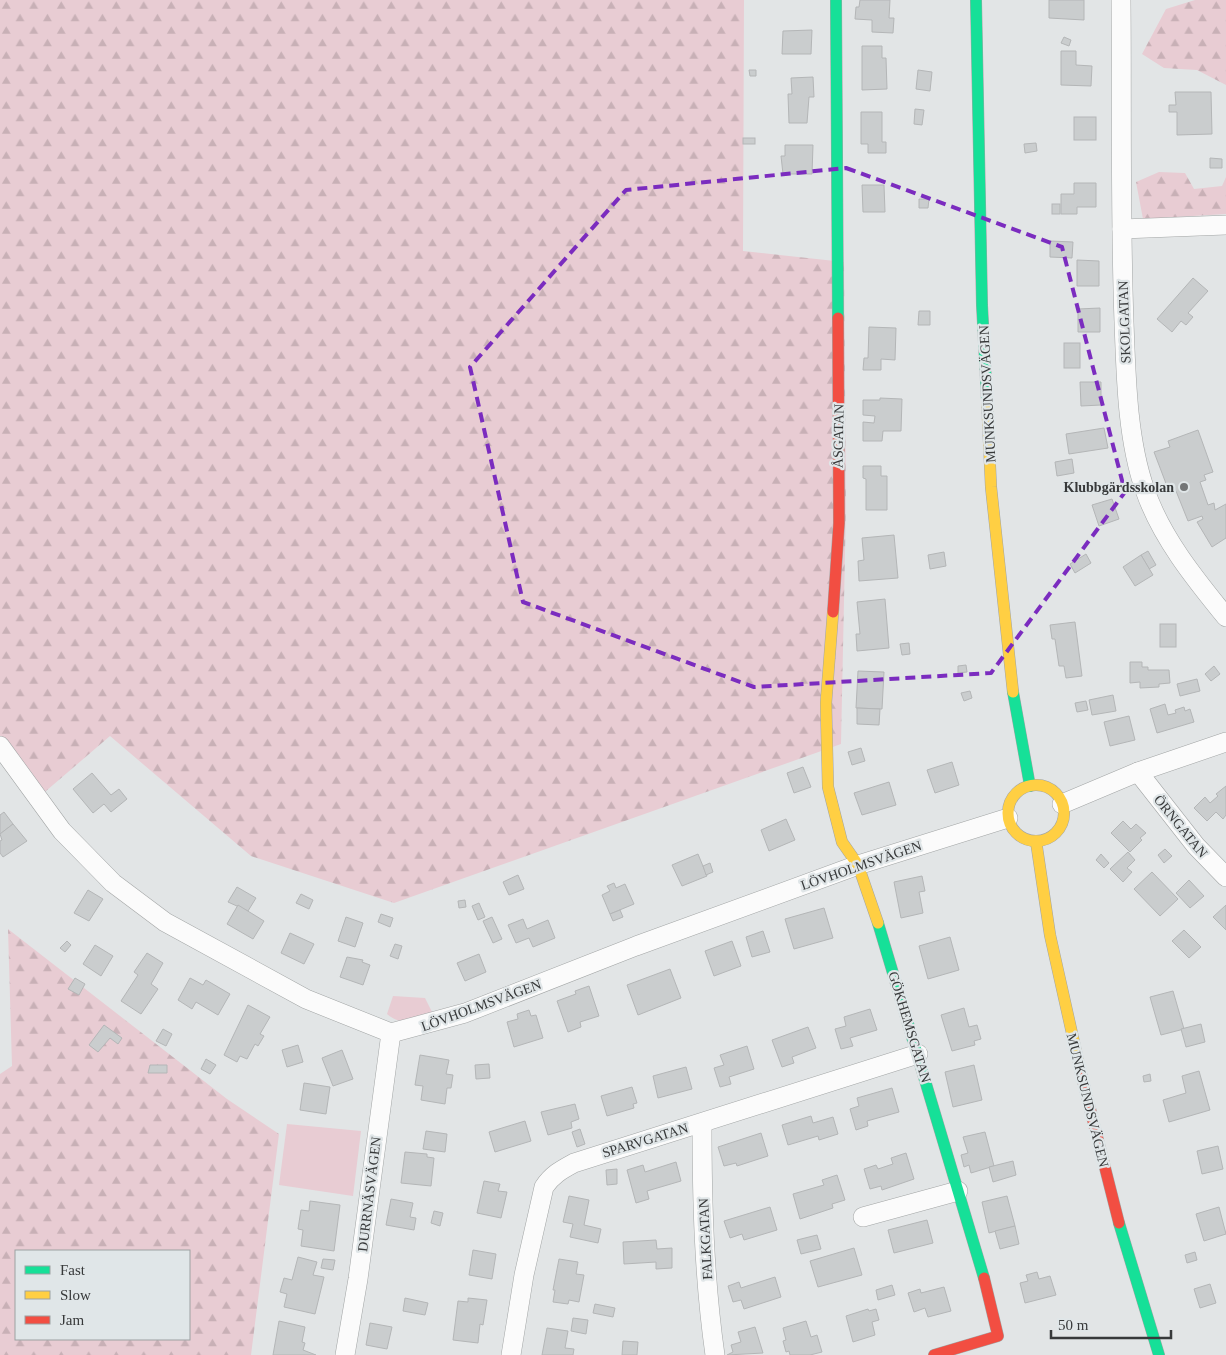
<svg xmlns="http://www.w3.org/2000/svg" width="1226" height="1355" font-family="Georgia,serif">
<defs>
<pattern id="forest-firs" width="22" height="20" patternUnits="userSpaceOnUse" patternTransform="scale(1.25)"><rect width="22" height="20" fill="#e8ccd3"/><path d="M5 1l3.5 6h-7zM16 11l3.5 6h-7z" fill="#c8b0b6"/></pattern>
</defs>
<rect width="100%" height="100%" fill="#e2e5e6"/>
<g fill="url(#forest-firs)" fill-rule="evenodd">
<polygon points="0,0 744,0 743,251 844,262 846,506 841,744 394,903 251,856 110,736 32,803 0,756"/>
<polygon points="1195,0 1226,0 1226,85 1197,70 1164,68 1142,54 1166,9"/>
<polygon points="1159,172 1185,173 1194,189 1222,186 1226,177 1226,214 1143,219 1136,182"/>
<path d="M 8,929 L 227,1099 L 279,1134 L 251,1355 L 0,1355 L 0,1074 L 12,1066 ZM 16,1251 L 189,1251 L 189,1339 L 16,1339 Z"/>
</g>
<g fill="#e8ccd3">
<path d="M 393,996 L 425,998 L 433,1014 C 416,1020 402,1027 387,1014 Z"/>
<polygon points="287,1124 361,1131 353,1196 279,1185"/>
</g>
<g fill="#cacdce" stroke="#b4b6b7">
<polygon points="860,0 890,0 889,18 894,18 893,33 872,32 872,20 855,19 856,7 859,7"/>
<polygon points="1049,0 1084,0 1084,20 1049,18"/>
<polygon points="812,30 811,54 782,54 783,31"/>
<polygon points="1064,37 1071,40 1069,46 1061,43"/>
<polygon points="862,46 882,46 882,58 886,58 887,89 862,90"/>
<polygon points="1061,51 1076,51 1076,65 1092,66 1091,86 1061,85"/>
<polygon points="749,70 756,70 756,76 750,76"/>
<polygon points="918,70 932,72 930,91 916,89"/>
<polygon points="813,77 814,97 809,97 807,123 789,123 788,94 792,94 791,78"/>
<polygon points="1175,92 1211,92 1212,134 1177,135 1177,112 1169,112 1169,105 1176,105"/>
<polygon points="915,109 924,110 922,125 914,124"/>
<polygon points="861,112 882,112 882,142 886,142 886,153 868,153 868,144 861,144"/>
<rect x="1074" y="117" width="22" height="23"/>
<rect x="743" y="138" width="12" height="6"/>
<polygon points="1036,143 1037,151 1025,153 1024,144"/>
<polygon points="785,145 813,145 812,174 783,174 781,156 785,156"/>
<polygon points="1210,158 1222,159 1222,168 1210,168"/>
<polygon points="1074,183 1096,183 1096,207 1077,207 1077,214 1061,214 1061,194 1074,194"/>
<polygon points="862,185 884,185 885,212 863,212"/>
<polygon points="919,199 929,199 928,208 919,208"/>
<rect x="1052" y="204" width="8" height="10"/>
<polygon points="1050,241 1073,242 1072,258 1050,257"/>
<polygon points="1077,260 1099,261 1099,286 1077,286"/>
<polygon points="1193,278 1208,291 1188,313 1193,317 1186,325 1181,321 1172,332 1157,319"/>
<polygon points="1100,308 1100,332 1078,332 1078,309"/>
<polygon points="919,311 930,311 930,325 918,325"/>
<polygon points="869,327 896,328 895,360 881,359 881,370 863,370 864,358 868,358"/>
<rect x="1064" y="343" width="16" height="25"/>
<polygon points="1080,382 1101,382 1101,405 1081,406"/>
<polygon points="880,398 902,399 901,431 883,431 882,441 863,441 863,422 874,423 875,416 863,415 863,400 880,400"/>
<polygon points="1104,428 1108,448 1069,454 1066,434"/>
<polygon points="1198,430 1213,472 1204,475 1206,480 1200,482 1208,505 1214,503 1215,510 1226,504 1226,538 1212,547 1197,522 1203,519 1202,516 1188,521 1176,491 1170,494 1154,452 1170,447 1168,441"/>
<polygon points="1072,459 1074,473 1057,476 1055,462"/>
<polygon points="863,466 881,466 881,476 887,476 887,510 866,510 866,479 863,478"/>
<polygon points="1112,499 1119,519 1099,526 1092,505"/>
<polygon points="894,535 898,578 859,581 858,561 864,560 862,538"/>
<polygon points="1148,551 1156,565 1149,569 1141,555"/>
<polygon points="944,552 946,566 930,569 928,555"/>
<polygon points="1086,554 1091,563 1075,573 1070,564"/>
<polygon points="1141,555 1153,575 1135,586 1123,567"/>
<polygon points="885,599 889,648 857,651 856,634 860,634 857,602"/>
<polygon points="1075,622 1082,676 1066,678 1064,666 1059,666 1055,639 1052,639 1050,625"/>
<rect x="1160" y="624" width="16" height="23"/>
<polygon points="909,643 910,654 902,655 900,644"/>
<polygon points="1130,662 1142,662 1142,667 1148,667 1148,670 1169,670 1170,683 1159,684 1159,687 1140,688 1140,682 1130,683"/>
<polygon points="966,665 967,672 958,673 958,666"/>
<polygon points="1214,666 1220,674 1211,681 1205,674"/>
<polygon points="858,671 884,672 882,709 856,708"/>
<polygon points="1197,679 1200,691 1180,696 1177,684"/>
<polygon points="970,691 972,698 964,701 961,693"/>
<polygon points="1113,695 1116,711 1092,715 1089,700"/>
<polygon points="1086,701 1088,710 1077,712 1075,703"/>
<polygon points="1165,704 1168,715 1176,713 1175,710 1184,707 1185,711 1190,709 1194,722 1157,733 1150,709"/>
<polygon points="857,708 880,709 879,725 857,724"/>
<polygon points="1129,716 1135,740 1110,746 1104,722"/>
<polygon points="861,748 865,761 852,765 848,752"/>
<polygon points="952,762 959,785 935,793 927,770"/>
<polygon points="803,767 811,787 794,793 787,773"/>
<polygon points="92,773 111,795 119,789 127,799 111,812 104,804 93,813 73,789"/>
<polygon points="889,782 896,805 862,815 854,793"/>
<polygon points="1226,786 1226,815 1223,819 1216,812 1207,821 1194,808 1205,797 1210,803 1218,796 1216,794"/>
<polygon points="4,812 13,824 0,834 0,815"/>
<polygon points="786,819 795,840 769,851 761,830"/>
<polygon points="1123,821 1131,829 1136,824 1146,833 1140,838 1142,840 1130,852 1111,833"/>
<polygon points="13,824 27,841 3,857 0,853 0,841 2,840 0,834"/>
<polygon points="1165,849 1172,856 1164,863 1158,855"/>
<polygon points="1128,852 1135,860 1127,868 1132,872 1123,882 1110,869"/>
<polygon points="698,854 707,876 682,886 672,865"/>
<polygon points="1101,854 1109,863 1104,868 1096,860"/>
<polygon points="710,863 713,872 706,875 703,866"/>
<polygon points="1152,872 1178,899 1160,916 1134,889"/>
<polygon points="518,875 524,889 509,895 503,882"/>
<polygon points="922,876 925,891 919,892 923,913 901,918 894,882"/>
<polygon points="1189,880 1204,896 1190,908 1176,893"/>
<polygon points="614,883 616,888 625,884 634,904 610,914 602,895 610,891 607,886"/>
<polygon points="237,887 256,898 248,911 228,902"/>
<polygon points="88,890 103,899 89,921 74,913"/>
<polygon points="301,894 313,900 309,909 296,903"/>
<polygon points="465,900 466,907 459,908 458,901"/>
<polygon points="479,903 485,917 478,920 472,906"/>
<polygon points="238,905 264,921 253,939 227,924"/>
<polygon points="1226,905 1226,930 1213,917"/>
<polygon points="824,908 833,938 794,949 785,919"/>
<polygon points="620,910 623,917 613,921 610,914"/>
<polygon points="381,914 393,918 390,927 378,922"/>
<polygon points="346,917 363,923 355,947 338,941"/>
<polygon points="492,917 502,939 493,943 483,921"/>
<polygon points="523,919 527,929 548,920 555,938 533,947 529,938 516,943 508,925"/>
<polygon points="1184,930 1201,947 1189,958 1172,941"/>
<polygon points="763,931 770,952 752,957 746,937"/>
<polygon points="290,933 314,944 304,964 281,953"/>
<polygon points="950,937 959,970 928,979 919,946"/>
<polygon points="67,941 71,945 65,952 60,948"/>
<polygon points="732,941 741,966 714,976 705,951"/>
<polygon points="395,944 402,946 398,959 390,956"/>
<polygon points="95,945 113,956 101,976 83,964"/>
<polygon points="147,953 163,963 151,984 158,989 141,1014 121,1001 138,975 134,972"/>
<polygon points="479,954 486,972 465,981 457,963"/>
<polygon points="347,957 363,960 362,962 370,965 363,985 340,977"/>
<polygon points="670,969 681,998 638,1015 627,985"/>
<polygon points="75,978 85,984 79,995 68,989"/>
<polygon points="190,978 203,985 206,980 230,994 218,1015 196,1002 192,1009 178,1000"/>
<polygon points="589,986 599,1016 580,1022 581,1027 568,1032 557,1001 576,994 575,991"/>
<polygon points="1173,991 1184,1029 1161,1035 1150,997"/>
<polygon points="248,1005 270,1017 260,1034 264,1036 258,1046 255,1044 247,1059 240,1056 237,1062 224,1055"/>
<polygon points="964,1008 969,1027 977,1025 981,1039 974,1041 975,1045 952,1051 941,1015"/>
<polygon points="870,1009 877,1030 850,1038 853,1046 841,1049 835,1029 846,1026 844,1017"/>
<polygon points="529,1010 531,1016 536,1015 543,1038 514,1047 507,1022 518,1019 517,1014"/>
<polygon points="1201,1024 1205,1042 1186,1047 1181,1029"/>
<polygon points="104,1025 122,1038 118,1044 110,1038 98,1052 89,1045"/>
<polygon points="808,1027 816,1048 792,1057 794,1063 782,1067 772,1040"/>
<polygon points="163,1029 172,1034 166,1046 156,1041"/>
<polygon points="298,1045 303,1062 287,1067 282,1050"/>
<polygon points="747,1046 754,1069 729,1077 731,1084 720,1087 714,1068 724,1065 720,1055"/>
<polygon points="342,1050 353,1079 333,1086 322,1058"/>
<polygon points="420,1055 449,1060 446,1074 453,1075 451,1088 447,1088 445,1104 421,1100 423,1086 415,1085"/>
<polygon points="206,1059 216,1065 210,1074 201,1069"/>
<polygon points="489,1064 490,1078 476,1079 475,1065"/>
<polygon points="150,1065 167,1065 167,1073 148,1073"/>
<polygon points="974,1065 982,1100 953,1107 945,1072"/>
<polygon points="686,1067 692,1089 658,1098 653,1076"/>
<polygon points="1199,1071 1210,1110 1169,1122 1163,1100 1186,1093 1182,1076"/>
<polygon points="1150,1074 1151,1081 1144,1082 1143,1076"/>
<polygon points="304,1083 330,1087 326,1114 300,1110"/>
<polygon points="632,1087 637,1103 633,1104 634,1108 607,1116 601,1096"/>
<polygon points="892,1088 899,1112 867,1121 868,1126 856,1130 850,1109 859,1106 857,1098"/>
<polygon points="575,1104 579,1119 571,1122 572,1128 548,1135 541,1112"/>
<polygon points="811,1116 813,1123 833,1117 838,1134 819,1140 818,1136 788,1145 782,1125"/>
<polygon points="525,1121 531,1141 495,1152 489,1132"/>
<polygon points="580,1129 585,1144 577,1147 572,1132"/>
<polygon points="426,1131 447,1134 445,1152 423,1149"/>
<polygon points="985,1132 994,1166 971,1173 969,1165 964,1167 961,1155 968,1153 963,1137"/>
<polygon points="761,1133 768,1156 737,1166 736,1163 724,1166 718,1147"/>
<polygon points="1218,1146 1223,1169 1202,1174 1197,1151"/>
<polygon points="405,1152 427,1154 427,1157 434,1158 431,1186 401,1183"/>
<polygon points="906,1153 914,1179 882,1190 881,1186 870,1189 864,1169 876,1165 878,1169 893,1164 891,1158"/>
<polygon points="1013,1161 1016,1175 993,1182 989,1167"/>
<polygon points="676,1162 681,1181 647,1191 649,1199 636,1203 627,1170 643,1165 645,1172"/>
<polygon points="617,1169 617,1184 607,1185 606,1170"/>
<polygon points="837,1175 845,1200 832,1204 833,1208 800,1219 793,1194 824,1185 822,1180"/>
<polygon points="484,1181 500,1184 498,1191 507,1192 501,1218 477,1213"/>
<polygon points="569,1196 589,1200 584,1225 601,1229 598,1243 570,1237 573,1224 563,1222"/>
<polygon points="1007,1196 1015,1226 989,1233 982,1202"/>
<polygon points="391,1199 413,1203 410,1217 416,1218 414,1230 386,1225"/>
<polygon points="310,1201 340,1205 334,1251 301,1246 303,1230 298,1229 301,1210 309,1211"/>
<polygon points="770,1207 777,1230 744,1240 742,1234 730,1238 724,1221"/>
<polygon points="1219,1207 1226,1234 1204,1241 1196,1214"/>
<polygon points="434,1211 443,1213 440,1226 431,1223"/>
<polygon points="927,1220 933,1243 894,1253 888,1230"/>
<polygon points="1015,1226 1019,1244 1000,1249 995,1231"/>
<polygon points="817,1235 821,1249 801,1254 797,1240"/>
<polygon points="656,1240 657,1249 672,1248 672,1268 656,1269 656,1262 624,1264 623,1242"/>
<polygon points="854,1248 862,1275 818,1287 810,1261"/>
<polygon points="473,1250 496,1254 492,1279 469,1275"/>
<polygon points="1195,1252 1197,1260 1187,1263 1185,1255"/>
<polygon points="298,1257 317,1262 313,1275 324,1277 315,1314 284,1307 287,1294 280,1292 284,1278 292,1280"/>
<polygon points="323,1259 335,1260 333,1270 321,1268"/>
<polygon points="559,1259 578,1262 576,1274 584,1275 579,1302 569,1300 568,1304 553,1302 555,1290 553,1290"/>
<polygon points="1037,1272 1039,1279 1050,1276 1056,1295 1025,1303 1020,1283 1028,1281 1026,1275"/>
<polygon points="775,1277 781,1297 744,1309 741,1300 733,1302 728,1286 739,1282 741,1288"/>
<polygon points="1210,1284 1216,1303 1200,1308 1194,1289"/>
<polygon points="892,1285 895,1295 878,1300 876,1290"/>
<polygon points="944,1287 951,1311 928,1317 925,1308 914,1312 908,1293 920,1289 921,1293"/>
<polygon points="405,1298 428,1303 425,1315 403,1311"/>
<polygon points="468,1298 487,1300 483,1325 480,1324 478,1343 453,1340 458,1301 468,1302"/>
<polygon points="595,1304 615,1308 613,1317 593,1313"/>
<polygon points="868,1309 869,1311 876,1309 879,1320 872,1322 875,1335 853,1342 846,1316"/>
<polygon points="573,1318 588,1320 586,1334 571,1331"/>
<polygon points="279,1321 305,1327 302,1342 305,1343 303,1350 316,1355 273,1355"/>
<polygon points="806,1321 811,1337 817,1335 822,1352 810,1355 790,1355 789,1351 786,1352 783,1341 786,1340 783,1328"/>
<polygon points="370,1323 392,1327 387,1349 366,1345"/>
<polygon points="755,1327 763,1353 727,1355 733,1352 731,1345 741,1342 738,1332"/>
<polygon points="547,1328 568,1331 565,1348 574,1349 573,1355 542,1355"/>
<polygon points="623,1341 638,1342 637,1355 622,1355"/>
</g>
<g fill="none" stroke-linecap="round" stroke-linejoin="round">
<defs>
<g id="street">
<path d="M 1121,0 C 1122,107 1120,214 1124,322 C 1126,375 1127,439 1145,490 C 1161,537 1195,579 1226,617"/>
<polyline points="1122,229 1226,225"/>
<polyline points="0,746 62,831 113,883 165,922 306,999 391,1033 465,1013 636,946 858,865 1008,818"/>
<polyline points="1138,772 1196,846 1226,877"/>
<polyline points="1062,804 1138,772 1226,742"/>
<path d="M 702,1123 C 702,1201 704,1278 715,1355"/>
<polyline points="863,1217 958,1191"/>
<polyline points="345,1355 358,1279 391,1033"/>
<path d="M 511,1355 L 524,1275 L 544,1187 C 552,1175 561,1170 574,1163 L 918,1054"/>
</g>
<g id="fast">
<polyline points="836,0 838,318"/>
<polyline points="976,0 982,305 987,400"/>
<polyline points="1013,692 1030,786"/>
<polyline points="878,923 984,1278"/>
<polyline points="1119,1223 1159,1355"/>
</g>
<g id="slow">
<polyline points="987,400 991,487 1013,692"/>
<polyline points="833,612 826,703 828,787 842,842 858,865 878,923"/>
<circle cx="1036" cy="813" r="28"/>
<polyline points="1036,841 1050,935 1080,1069"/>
</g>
<g id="jam">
<polyline points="833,612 839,523 838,318"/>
<polyline points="1080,1069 1119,1223"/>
<polyline points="934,1355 998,1336 984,1278"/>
</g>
</defs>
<use href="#street" stroke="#a2a5a5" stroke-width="20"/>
<use href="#fast" stroke="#a2a5a5" stroke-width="12"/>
<use href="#slow" stroke="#a2a5a5" stroke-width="12"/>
<use href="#jam" stroke="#a2a5a5" stroke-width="12"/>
<use href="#street" stroke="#fbfbfb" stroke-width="19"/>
<use href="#fast" stroke="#16e098" stroke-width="11"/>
<use href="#slow" stroke="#ffcf43" stroke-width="11"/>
<use href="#jam" stroke="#f24e42" stroke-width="11"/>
</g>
<path fill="none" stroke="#7b2cbf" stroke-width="4" stroke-dasharray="10 6" stroke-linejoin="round" d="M 846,168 L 1062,247 L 1125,492 L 991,673 L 754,687 L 523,602 L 470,367 L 626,190 Z"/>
<circle fill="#737576" stroke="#e0e6e8" stroke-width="2" cx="1184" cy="487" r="5"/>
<g text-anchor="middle" stroke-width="4.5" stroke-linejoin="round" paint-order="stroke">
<g font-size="14" fill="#37393a" stroke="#e0e6e8">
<text transform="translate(1124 322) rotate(-92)" y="5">SKOLGATAN</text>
<text transform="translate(987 394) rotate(-93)" y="5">MUNKSUNDSVÄGEN</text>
<text transform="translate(838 436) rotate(-89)" y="5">ÅSGATAN</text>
<text transform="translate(1181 826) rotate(51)" y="5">ÖRNGATAN</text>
<text transform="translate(861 865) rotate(-19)" y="5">LÖVHOLMSVÄGEN</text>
<text transform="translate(481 1005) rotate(-20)" y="5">LÖVHOLMSVÄGEN</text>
<text transform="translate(910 1027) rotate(73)" y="5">GÖKHEMSGATAN</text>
<text transform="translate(1088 1100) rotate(76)" y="5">MUNKSUNDSVÄGEN</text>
<text transform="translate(645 1140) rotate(-17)" y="5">SPARVGATAN</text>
<text transform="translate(369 1194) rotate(-83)" y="5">DURRNÄSVÄGEN</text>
<text transform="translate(705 1239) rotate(-93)" y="5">FALKGATAN</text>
</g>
<g font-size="14" font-weight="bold" fill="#37393a" stroke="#e0e6e8" text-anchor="end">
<text x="1174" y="492">Klubbgärdsskolan</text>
</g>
</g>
<rect x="15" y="1250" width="175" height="90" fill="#e0e6e8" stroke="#9ca1a2"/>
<rect x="25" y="1266" width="25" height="8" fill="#16e098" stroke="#9ca1a2"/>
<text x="60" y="1275" font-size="15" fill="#37393a">Fast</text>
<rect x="25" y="1291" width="25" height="8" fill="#ffcf43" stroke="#9ca1a2"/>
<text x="60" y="1300" font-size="15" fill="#37393a">Slow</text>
<rect x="25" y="1316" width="25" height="8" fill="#f24e42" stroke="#9ca1a2"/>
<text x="60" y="1325" font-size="15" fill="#37393a">Jam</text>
<path d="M1051 1330v8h120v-8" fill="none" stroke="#37393a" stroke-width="2.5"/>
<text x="1058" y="1330" font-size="15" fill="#37393a" stroke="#e0e6e8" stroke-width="4" paint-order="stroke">50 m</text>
</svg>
